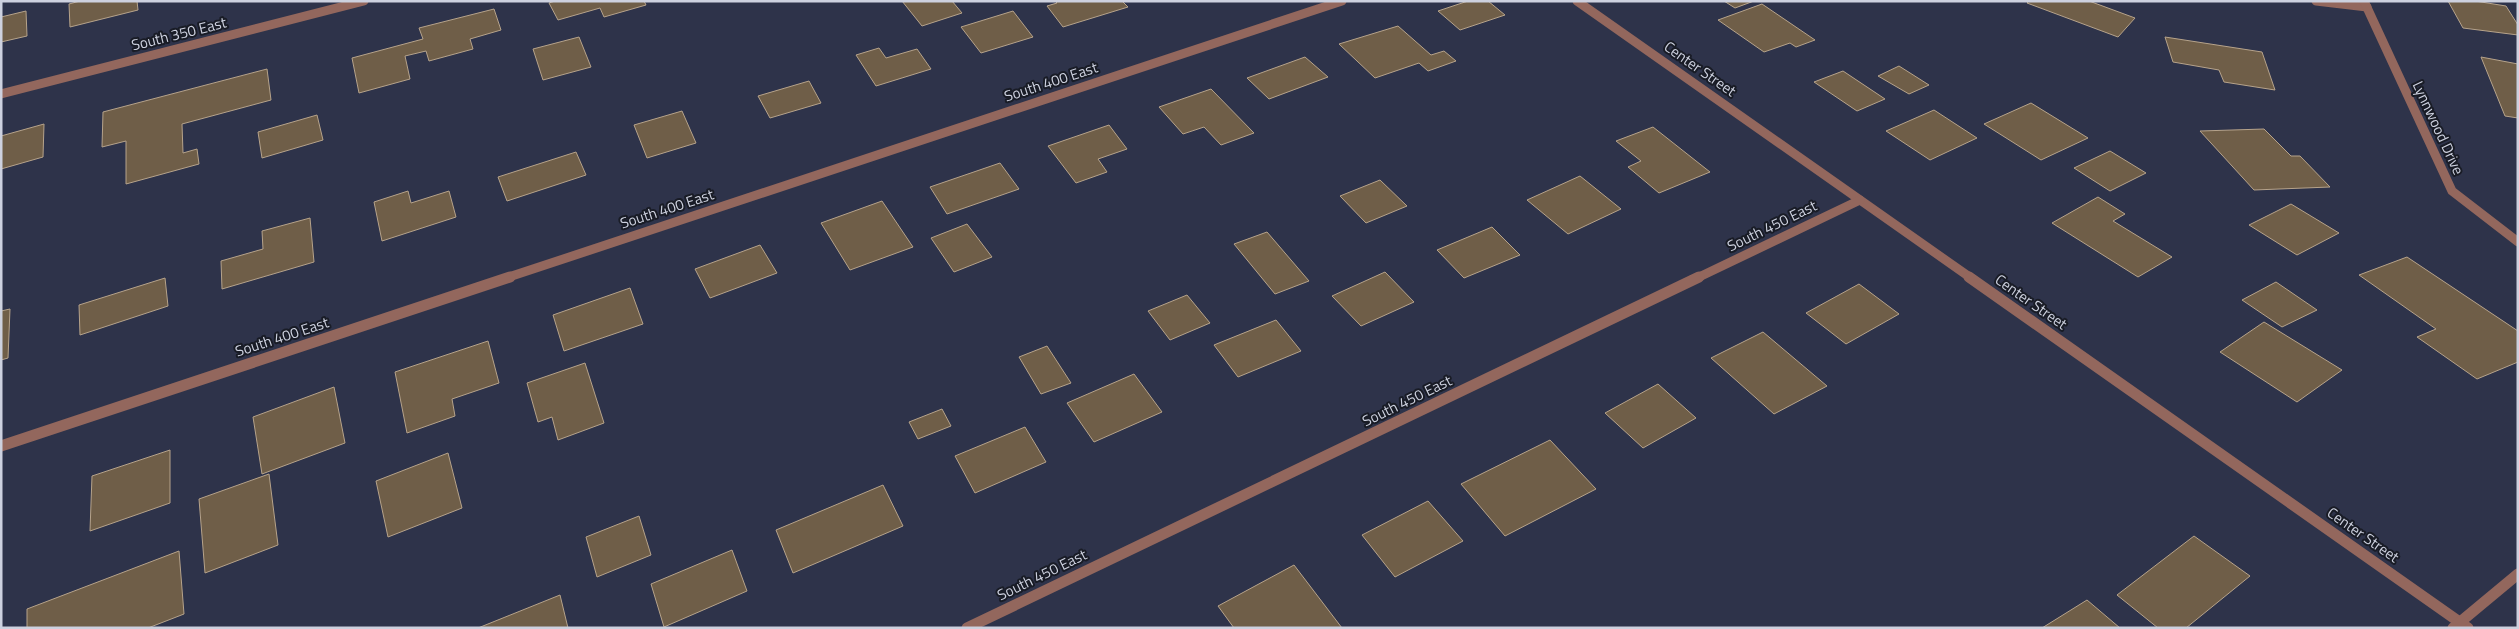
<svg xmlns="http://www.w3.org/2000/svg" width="2519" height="629" font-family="'Titillium Web',sans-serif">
<rect width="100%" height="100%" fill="#2e334a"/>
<g fill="#6f5e48" stroke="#b6a38b">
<polygon points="80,1 137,1 138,10 70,27 69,4"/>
<polygon points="555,1 644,1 646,5 604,17 600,8 558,20 549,3"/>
<polygon points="902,1 952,1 962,13 922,26"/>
<polygon points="1055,1 1122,1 1128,7 1063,27 1047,6 1057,3"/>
<polygon points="1468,1 1488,1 1505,15 1460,30 1438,11"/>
<polygon points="1724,1 1754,1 1735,8"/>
<polygon points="2029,1 2089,1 2135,18 2118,37 2027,3"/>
<polygon points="2448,1 2475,1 2506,6 2518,25 2518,35 2463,28"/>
<polygon points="1762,4 1815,40 1796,47 1790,43 1764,52 1718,20"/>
<polygon points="494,9 501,30 470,39 473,49 429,61 426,51 405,56 410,79 359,93 352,58 423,39 419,28"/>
<polygon points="26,11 27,36 1,42 1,17"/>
<polygon points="1013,11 1033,37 981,53 961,27"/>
<polygon points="1398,26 1431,55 1444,51 1456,61 1428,71 1419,63 1375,78 1339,44"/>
<polygon points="579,37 591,67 543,80 533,49"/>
<polygon points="2165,37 2262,52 2275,90 2224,82 2219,70 2173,62"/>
<polygon points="879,48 886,58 917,49 931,69 876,86 856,55"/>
<polygon points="1305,57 1328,77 1269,99 1247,78"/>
<polygon points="2481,57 2518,64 2518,118 2505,116"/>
<polygon points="1899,66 1929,85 1909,94 1878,76"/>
<polygon points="267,69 271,100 182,124 183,153 197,149 199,164 126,184 126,141 102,147 103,112"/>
<polygon points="1843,71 1885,99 1857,111 1814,82"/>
<polygon points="809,81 821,103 770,118 758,96"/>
<polygon points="1211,89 1254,133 1221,145 1204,127 1183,134 1159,107"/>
<polygon points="2031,103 2088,138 2041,160 1984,124"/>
<polygon points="1934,110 1977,138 1930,160 1886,131"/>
<polygon points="682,111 696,143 647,158 634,125"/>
<polygon points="317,115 323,140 262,158 258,132"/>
<polygon points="44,124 43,157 1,169 1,136"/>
<polygon points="1109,125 1127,149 1098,159 1107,172 1076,183 1048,146"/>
<polygon points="1653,127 1710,172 1659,193 1628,167 1641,161 1616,141"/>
<polygon points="2264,129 2291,156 2300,156 2330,187 2254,190 2200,131"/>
<polygon points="2110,151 2146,173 2110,191 2074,168"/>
<polygon points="576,152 586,175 507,201 498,177"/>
<polygon points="1000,163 1019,189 947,214 930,187"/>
<polygon points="1580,176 1621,209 1568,234 1527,200"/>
<polygon points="1380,180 1407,206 1366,223 1340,196"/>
<polygon points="408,191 411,203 449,191 456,217 382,241 374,202"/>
<polygon points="2098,197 2125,214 2113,221 2172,257 2138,277 2052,223"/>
<polygon points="882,201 913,247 850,270 821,223"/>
<polygon points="2291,204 2339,233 2297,255 2249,225"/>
<polygon points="310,218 314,262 222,289 221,261 263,249 262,231"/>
<polygon points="967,224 992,257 954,272 931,238"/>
<polygon points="1492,227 1520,255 1464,278 1437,250"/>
<polygon points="1267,232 1309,281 1275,294 1234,244"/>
<polygon points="760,245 777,273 710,298 695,269"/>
<polygon points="2407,257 2518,331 2518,362 2477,379 2417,337 2436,329 2359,275"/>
<polygon points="1385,272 1414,302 1361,326 1332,296"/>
<polygon points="165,278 168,306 80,335 79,305"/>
<polygon points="2276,282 2317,310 2282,327 2242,300"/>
<polygon points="1859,284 1899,314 1846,344 1806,313"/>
<polygon points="630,288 643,324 564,351 553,315"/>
<polygon points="1187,295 1210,323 1170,340 1148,311"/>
<polygon points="10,309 8,358 1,360 1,311"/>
<polygon points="1276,320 1301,351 1238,377 1214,345"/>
<polygon points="2264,322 2342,370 2297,402 2220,352"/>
<polygon points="1763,332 1827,386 1774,414 1711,358"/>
<polygon points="488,341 499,383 452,399 455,416 407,433 395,372"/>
<polygon points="1047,346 1071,383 1041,394 1019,357"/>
<polygon points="585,363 604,423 558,440 552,417 538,422 527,383"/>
<polygon points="1134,374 1162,412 1094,442 1067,403"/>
<polygon points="1658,384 1696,418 1643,448 1605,413"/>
<polygon points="334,387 345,443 262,474 253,417"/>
<polygon points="942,409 951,426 918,439 909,422"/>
<polygon points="1025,427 1046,462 975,493 955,456"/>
<polygon points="1550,440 1596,489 1505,536 1461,484"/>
<polygon points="170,450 170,503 90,531 92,476"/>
<polygon points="448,453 462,508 388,537 376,481"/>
<polygon points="269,474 278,545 205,573 199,499"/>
<polygon points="883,485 903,526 793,573 776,530"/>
<polygon points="1428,501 1463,541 1395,577 1362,535"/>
<polygon points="639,516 651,555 597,577 586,537"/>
<polygon points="2194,536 2250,576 2186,628 2158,628 2117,595"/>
<polygon points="732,550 747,591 664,627 651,584"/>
<polygon points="179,551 184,614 148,628 27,628 27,609"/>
<polygon points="1294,565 1342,628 1234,628 1218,606"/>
<polygon points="560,595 568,628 478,628"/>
<polygon points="2087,600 2120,628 2042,628"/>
</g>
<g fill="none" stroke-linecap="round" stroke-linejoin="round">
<g stroke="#93675d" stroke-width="9">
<polyline points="1577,1 1971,278"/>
<polyline points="2316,1 2367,7"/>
<polyline points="2364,1 2452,191 2518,242"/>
<polyline points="1,94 364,1"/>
<polyline points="506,278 1342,1"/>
<polyline points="1697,278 1860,200"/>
</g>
<g stroke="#93675d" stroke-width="11">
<polyline points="1969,277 2468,628"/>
<polyline points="1,446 510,277"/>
<polyline points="967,628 1699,277"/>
<polyline points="2453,628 2518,574"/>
</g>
</g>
<g text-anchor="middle" stroke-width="4" stroke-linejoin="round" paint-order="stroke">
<g font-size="15" fill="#cdd1df" stroke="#191c26">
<text transform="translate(179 34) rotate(-14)" y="5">South 350 East</text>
<text transform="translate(1700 69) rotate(35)" y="5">Center Street</text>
<text transform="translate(1051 82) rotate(-18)" y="5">South 400 East</text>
<text transform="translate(2438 128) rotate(65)" y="5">Lynnwood Drive</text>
<text transform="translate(667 209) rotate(-18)" y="5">South 400 East</text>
<text transform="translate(1772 226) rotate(-26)" y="5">South 450 East</text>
<text transform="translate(2031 302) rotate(35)" y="5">Center Street</text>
<text transform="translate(282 337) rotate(-18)" y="5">South 400 East</text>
<text transform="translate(1407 401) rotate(-26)" y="5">South 450 East</text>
<text transform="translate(2363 535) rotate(35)" y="5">Center Street</text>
<text transform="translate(1042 575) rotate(-26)" y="5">South 450 East</text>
</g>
</g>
<rect width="2519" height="629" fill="none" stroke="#cdd1df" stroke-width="5"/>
</svg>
